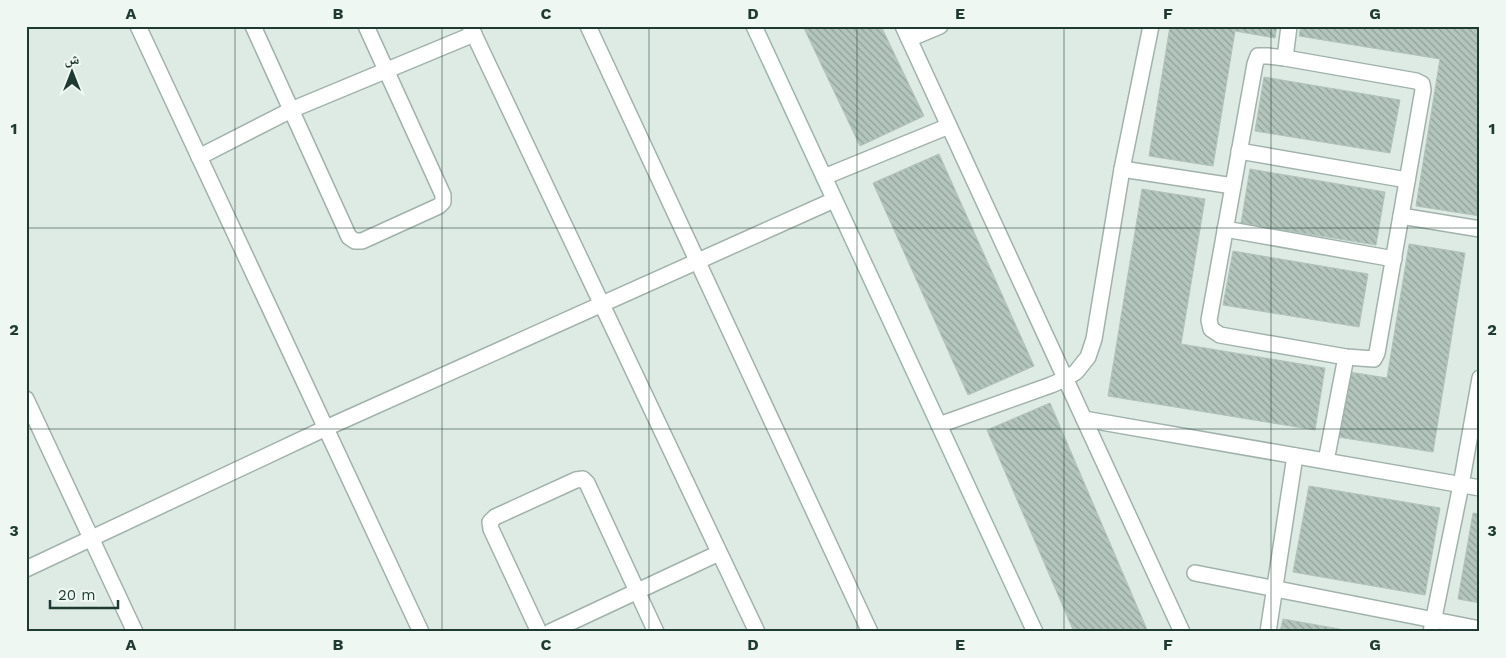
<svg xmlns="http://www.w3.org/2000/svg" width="1506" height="658" font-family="'Work Sans','Noto Naskh Arabic',sans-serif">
<defs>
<pattern id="building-back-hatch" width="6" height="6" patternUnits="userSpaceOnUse" patternTransform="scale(1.25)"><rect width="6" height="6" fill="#b3c5bd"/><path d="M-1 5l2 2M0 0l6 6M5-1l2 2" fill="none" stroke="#91a19a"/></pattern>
</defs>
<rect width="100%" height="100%" fill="#deeae4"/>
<g fill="url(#building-back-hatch)" stroke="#b1c3bb">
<polygon points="803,26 881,26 924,116 860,146"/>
<polygon points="1170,26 1277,26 1275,38 1235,31 1213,166 1149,156"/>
<polygon points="1301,26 1480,26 1480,216 1416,206 1440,59 1299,36"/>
<polygon points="1264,77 1400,100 1390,153 1255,131"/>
<polygon points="939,154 1034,366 968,395 873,183"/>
<polygon points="1250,169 1385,192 1376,245 1241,223"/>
<polygon points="1142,189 1205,199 1181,344 1325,368 1315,430 1108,396"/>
<polygon points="1409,244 1465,253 1433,452 1338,437 1349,372 1387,378"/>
<polygon points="1233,251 1368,274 1359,327 1223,305"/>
<polygon points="1050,403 1148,632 1074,632 987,430"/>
<polygon points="1309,486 1440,508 1425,595 1293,572"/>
<polygon points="1473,513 1480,514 1480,603 1458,599"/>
<polygon points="1283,619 1356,632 1280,632"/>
</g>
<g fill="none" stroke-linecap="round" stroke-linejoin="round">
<defs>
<g id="street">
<polyline points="138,26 421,632"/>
<polyline points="253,26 349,237 355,241 362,241 439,206 443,202 443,195 366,26"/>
<polyline points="470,26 757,632"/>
<polyline points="588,26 870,632"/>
<polyline points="903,26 1182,632"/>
<polyline points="909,39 940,26"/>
<polygon points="1258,56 1268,56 1285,58 1416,81 1422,84 1423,90 1377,353 1374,359 1346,357 1220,335 1211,329 1209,320 1255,64"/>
<polyline points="1285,58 1289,26"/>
<polyline points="1239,151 1407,180"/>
<polyline points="199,157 291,110 474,34"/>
<polyline points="1122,169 1233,186"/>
<polyline points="824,177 949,126"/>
<polyline points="1401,216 1480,229"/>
<polyline points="1225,229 1394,259"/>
<polyline points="26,399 135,632"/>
<polyline points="1084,419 1480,488"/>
<polyline points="939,425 1051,385 1065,379 1076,372 1088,357 1094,339 1122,169 1151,26"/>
<polyline points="1326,461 1346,357"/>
<polyline points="26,569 326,428 834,200"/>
<polyline points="1195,573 1480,629"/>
<polyline points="539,632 491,529 490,522 495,517 576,480 583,479 587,483 656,632"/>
<polyline points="550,632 719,553"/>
<polyline points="1268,632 1295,456"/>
<polyline points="1431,632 1461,485 1480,378"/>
</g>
<polyline id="secondary" points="754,26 1035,632"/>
</defs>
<use href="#street" stroke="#a1b2ab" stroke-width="18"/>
<use href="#secondary" stroke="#9db6ac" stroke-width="18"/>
<use href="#street" stroke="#fff" stroke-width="15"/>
<use href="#secondary" stroke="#fff" stroke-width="15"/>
</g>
<path fill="none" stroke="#1f3a32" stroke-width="1" stroke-opacity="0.55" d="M 235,26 L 235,632M 442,26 L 442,632M 649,26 L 649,632M 857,26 L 857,632M 1064,26 L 1064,632M 1271,26 L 1271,632M 26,228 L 1480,228M 26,429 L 1480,429"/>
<rect width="1506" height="658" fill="none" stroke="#eef7f2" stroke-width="55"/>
<g transform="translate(72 72)" stroke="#eef7f2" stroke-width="4" paint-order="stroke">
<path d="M0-4L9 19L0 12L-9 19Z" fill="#1f3a32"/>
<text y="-8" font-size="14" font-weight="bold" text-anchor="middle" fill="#1f3a32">ش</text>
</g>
<path d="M50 600v8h68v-8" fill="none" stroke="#1f3a32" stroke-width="2.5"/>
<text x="58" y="600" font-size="15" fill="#1f3a32" stroke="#eef7f2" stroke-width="4" paint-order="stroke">20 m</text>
<rect x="28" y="28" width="1450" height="602" fill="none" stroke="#1f3a32" stroke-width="2"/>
<g font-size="16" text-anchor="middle" font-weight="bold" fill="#1f3a32">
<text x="131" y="19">A</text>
<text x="338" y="19">B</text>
<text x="546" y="19">C</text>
<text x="753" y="19">D</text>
<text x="960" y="19">E</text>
<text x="1168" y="19">F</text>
<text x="1375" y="19">G</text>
<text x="14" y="134">1</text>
<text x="1492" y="134">1</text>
<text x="14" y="335">2</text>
<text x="1492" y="335">2</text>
<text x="14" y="536">3</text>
<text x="1492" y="536">3</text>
<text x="131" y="650">A</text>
<text x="338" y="650">B</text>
<text x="546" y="650">C</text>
<text x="753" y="650">D</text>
<text x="960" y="650">E</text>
<text x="1168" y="650">F</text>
<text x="1375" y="650">G</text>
</g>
</svg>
